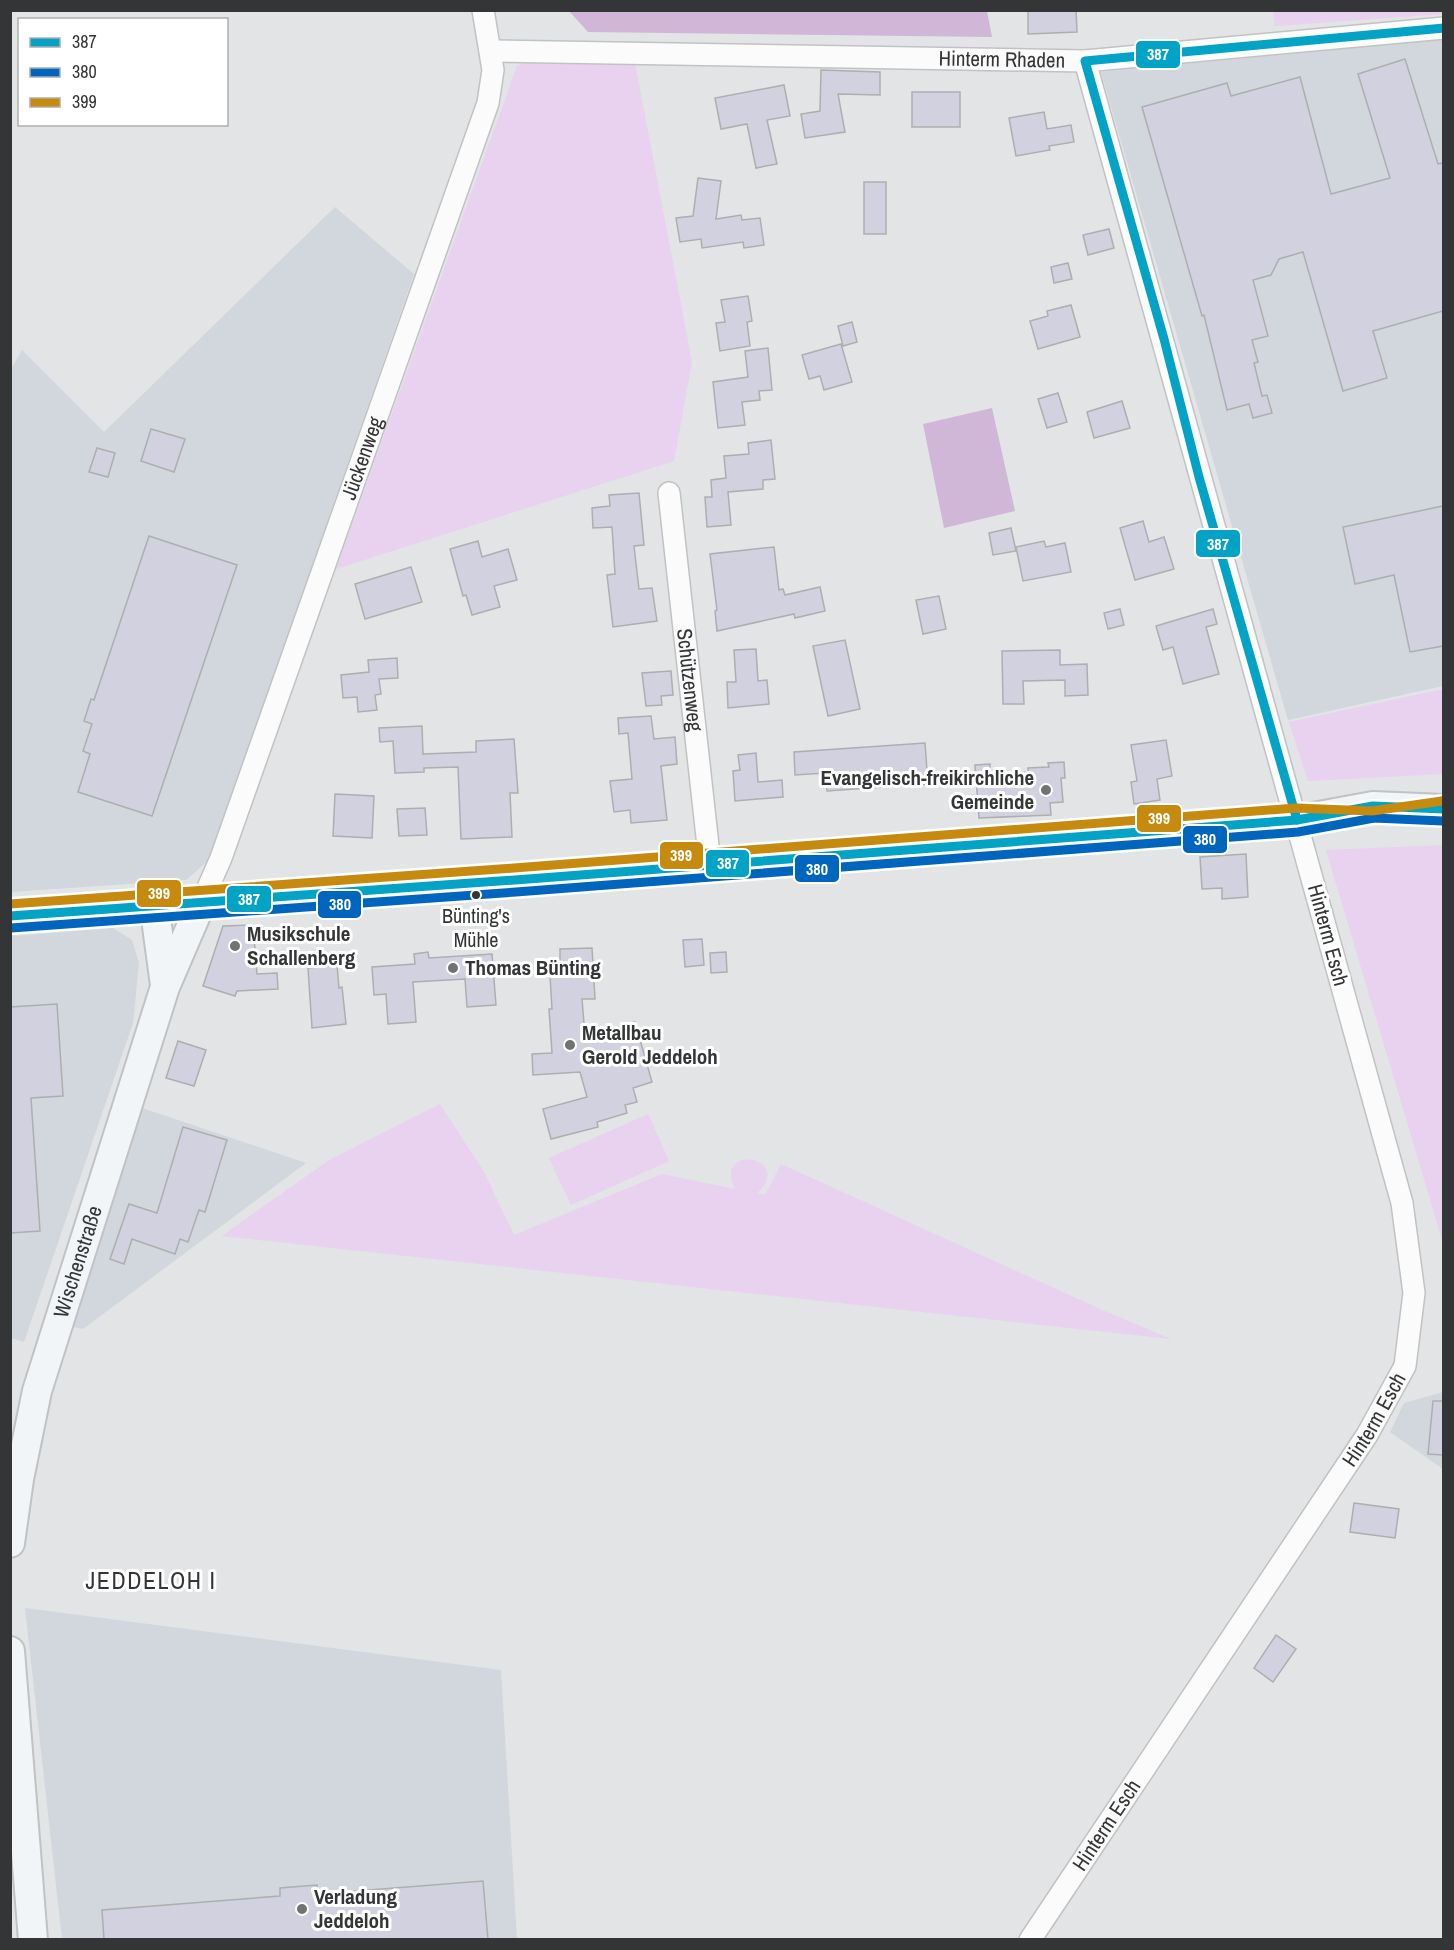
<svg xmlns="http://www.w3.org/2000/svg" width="1454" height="1950" font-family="'Archivo Narrow',sans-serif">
<rect width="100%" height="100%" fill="#e2e4e6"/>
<g fill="#d2d6dd">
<polygon points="1443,39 1443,686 1288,720 1101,72"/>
<polygon points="335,207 414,274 209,860 186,880 11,892 11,369 22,350 104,432"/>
<polygon points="113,928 132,940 139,963 133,1023 24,1342 11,1338 11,936"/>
<polygon points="142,1108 306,1163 83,1329 73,1327"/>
<polygon points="1443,1392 1443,1469 1390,1432 1404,1403"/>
<polygon points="25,1608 501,1670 517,1939 62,1939"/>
</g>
<g fill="#e9d1f0">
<polygon points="1443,10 1443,14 1275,26 1273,11"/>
<polygon points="537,57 634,58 692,362 674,461 336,569 517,66"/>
<polygon points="1443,689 1443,774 1308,781 1289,722"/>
<polygon points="1443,845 1444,845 1443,1243 1326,850"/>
<path d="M 440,1104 L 484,1172 L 514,1235 L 662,1174 L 735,1189 C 712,1142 796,1157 757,1193 L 765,1195 L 781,1164 L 1098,1308 L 1171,1339 L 222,1236 L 329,1160 Z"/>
<polygon points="648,1114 669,1161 571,1205 549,1158"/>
</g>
<g fill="#d0b7d7">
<polygon points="569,11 987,11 992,37 588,32"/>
<polygon points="992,408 1015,511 944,528 923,424"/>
</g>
<g fill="#d2d1df" stroke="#adaeb0" stroke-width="1.5">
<polygon points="1028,10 1076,10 1077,32 1028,34"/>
<polygon points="1405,59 1438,164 1443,163 1443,311 1373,331 1387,378 1343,391 1303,252 1279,259 1271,275 1253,280 1268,336 1252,340 1258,362 1254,363 1262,396 1267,395 1272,413 1253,418 1249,404 1227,410 1204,315 1202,316 1142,107 1227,83 1231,96 1300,77 1331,194 1390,178 1358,74"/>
<polygon points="821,70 880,72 880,95 838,94 845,132 805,138 801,114 820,111"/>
<polygon points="784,85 790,116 767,120 777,164 756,168 747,124 721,129 715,98"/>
<rect x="912" y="92" width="48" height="35"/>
<polygon points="1044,112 1047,129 1071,125 1074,142 1049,146 1050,150 1016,156 1009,118"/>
<polygon points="698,178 721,181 716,219 741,215 742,220 760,218 764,245 744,248 743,242 702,248 701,239 680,242 676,218 693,216"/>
<rect x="864" y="182" width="22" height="52"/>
<polygon points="1109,229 1114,248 1088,255 1083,235"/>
<polygon points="1068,263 1072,279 1054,283 1051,267"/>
<polygon points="748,296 752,321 747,322 750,346 720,351 716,323 725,322 721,300"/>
<polygon points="1071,305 1080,337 1038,349 1030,321 1048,316 1047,311"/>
<polygon points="852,322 857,342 843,346 838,326"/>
<polygon points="841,344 852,382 824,390 820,376 809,379 802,355"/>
<polygon points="768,348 772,390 759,391 760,400 742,402 745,425 718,428 713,382 748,377 745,351"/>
<polygon points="1058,393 1067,422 1047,428 1038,399"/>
<polygon points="1122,401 1130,428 1094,438 1087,412"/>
<polygon points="151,429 185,439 174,472 141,461"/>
<polygon points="771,440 775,479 763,480 763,489 728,492 731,525 707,527 705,497 712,497 711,480 726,478 724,456 749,454 748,443"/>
<polygon points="97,448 115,453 108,477 89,472"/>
<polygon points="639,493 644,545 634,546 639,589 652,588 657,621 613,627 607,575 615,574 612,527 593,528 592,508 610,506 609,495"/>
<polygon points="1443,506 1443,646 1410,652 1394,575 1355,584 1343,527"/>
<polygon points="1143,521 1149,542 1164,537 1174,569 1135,580 1120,528"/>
<polygon points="1011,528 1016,551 993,555 989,533"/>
<polygon points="149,536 237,565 152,816 78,792 90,754 83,751 92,724 84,721 91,699 94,700"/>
<polygon points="478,541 482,557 508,549 517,580 494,586 500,607 472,615 466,595 463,596 450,549"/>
<polygon points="1044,541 1046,547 1065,543 1071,572 1023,581 1016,547"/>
<polygon points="774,547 779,590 783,589 785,595 820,587 825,611 795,618 794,614 717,631 715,611 717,610 710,554"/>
<polygon points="411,567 422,602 365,619 355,584"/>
<polygon points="939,596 946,629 923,634 916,600"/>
<polygon points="1120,609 1124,625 1108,629 1104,613"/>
<polygon points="1213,609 1217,624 1206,627 1219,674 1183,684 1173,647 1163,650 1156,626"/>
<polygon points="845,640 860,709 828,716 813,646"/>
<polygon points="756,649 758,681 767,680 769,704 728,708 727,682 736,682 734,650"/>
<polygon points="1060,650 1060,665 1087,664 1088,695 1065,696 1065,680 1023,681 1024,704 1003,704 1002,651"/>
<polygon points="397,658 398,678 379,679 381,694 375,695 377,710 358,712 357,697 343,698 341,675 369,672 368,660"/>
<polygon points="671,671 673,695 661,696 662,705 646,706 642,673"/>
<polygon points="651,716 654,739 675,737 677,764 661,766 667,820 631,823 630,810 614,812 610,781 632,779 628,733 619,734 618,718"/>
<polygon points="422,726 423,754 476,752 476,741 514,739 518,793 510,793 512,837 461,839 458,767 424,768 424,772 395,773 393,741 380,742 379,728"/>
<polygon points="1166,740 1172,776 1157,779 1160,800 1134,804 1131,782 1137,781 1131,745"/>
<polygon points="925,743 928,784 827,791 825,773 795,775 794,752"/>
<polygon points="756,753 758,782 782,780 783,797 735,801 733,771 740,770 738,755"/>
<polygon points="1064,762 1065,778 1061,778 1063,802 1050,803 1051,815 979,818 975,765 990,764 990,774 1028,772 1028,768 1049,767 1048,763"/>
<polygon points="335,794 374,796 372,838 333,836"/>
<polygon points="425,808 427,835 399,836 397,809"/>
<polygon points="1246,854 1248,897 1222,899 1222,888 1202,889 1200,857"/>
<polygon points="253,925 257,974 277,973 278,989 237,991 235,996 203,986 223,926"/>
<polygon points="702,939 704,965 685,967 683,940"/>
<polygon points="592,948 595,999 582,999 585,1036 635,1022 652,1082 633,1088 637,1102 625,1105 627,1113 597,1122 598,1127 551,1139 543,1109 587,1097 580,1072 533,1075 532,1054 552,1053 549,1009 552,1009 549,960 560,959 560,949"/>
<polygon points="428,952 429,958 492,954 496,1005 467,1007 465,979 413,982 416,1022 388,1024 386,994 374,995 372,967 415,964 414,954"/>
<polygon points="726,952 727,972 711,973 710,953"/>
<polygon points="337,965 339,988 342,987 346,1024 312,1028 308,968"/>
<polygon points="57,1004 63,1096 31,1098 40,1231 10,1233 10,1007"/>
<polygon points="178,1041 206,1050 194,1086 166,1078"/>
<polygon points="183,1127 227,1140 205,1212 199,1210 188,1242 180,1239 175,1254 132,1239 124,1264 110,1259 129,1204 157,1213"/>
<polygon points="1433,1401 1443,1401 1443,1455 1428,1454"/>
<polygon points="1354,1503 1399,1509 1395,1538 1350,1532"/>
<polygon points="1276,1635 1296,1649 1273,1682 1254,1668"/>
<polygon points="483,1881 488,1940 104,1940 102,1910 280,1896 280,1888 317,1885 318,1894"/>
</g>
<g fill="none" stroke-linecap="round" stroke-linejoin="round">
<defs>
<g id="street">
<path id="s1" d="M 490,51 L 1085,61 L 1444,28"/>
<path id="s2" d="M 669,493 L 710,864"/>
<path id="s3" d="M 202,901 L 221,858 L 488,103 L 493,70 L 483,10"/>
<path id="s4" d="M 1030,1940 L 1367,1435 L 1405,1366 L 1414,1293 L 1402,1203 L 1085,61"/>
</g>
<g id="secondary">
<polyline points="154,904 165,985"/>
<polyline points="10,916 515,880 1297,820 1373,806 1444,809"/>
<path id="s5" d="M 10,1543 L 19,1479 L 37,1391 L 165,987 L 202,901"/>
<polyline points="10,1651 33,1940"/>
</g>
</defs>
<use href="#street" stroke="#c1c2c3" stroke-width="24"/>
<use href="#secondary" stroke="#c1c2c3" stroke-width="32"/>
<use href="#street" stroke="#fbfbfb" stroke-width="21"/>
<use href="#secondary" stroke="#f2f5f7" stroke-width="28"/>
<defs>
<g id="bus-1">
<polyline points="1297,820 1199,477 1164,339 1085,61 1444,28"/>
<polyline points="10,916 515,880 1297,820 1373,806 1444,809"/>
</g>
<polyline id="bus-2" points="11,928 516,892 1298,832 1374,818 1443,821"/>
<polyline id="bus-3" points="10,904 514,868 1296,808 1372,811 1442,801"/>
</defs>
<use href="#bus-1" stroke="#fff" stroke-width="14"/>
<use href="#bus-2" stroke="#fff" stroke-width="14"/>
<use href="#bus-3" stroke="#fff" stroke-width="14"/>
<use href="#bus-1" stroke="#03a3c6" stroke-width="9"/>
<use href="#bus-2" stroke="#0065bd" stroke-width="9"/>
<use href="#bus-3" stroke="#c68a0e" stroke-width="9"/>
</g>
<g fill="#717274" stroke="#fff" stroke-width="2">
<circle cx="1046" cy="790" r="6"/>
<circle cx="235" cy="946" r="6"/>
<circle cx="453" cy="968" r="6"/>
<circle cx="570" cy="1045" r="6"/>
<circle cx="302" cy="1909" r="6"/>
</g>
<circle fill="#343536" stroke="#fff" stroke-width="2" cx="476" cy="895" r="5"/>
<g text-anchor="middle" stroke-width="6" stroke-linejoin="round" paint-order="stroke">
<g font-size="20" fill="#343536" stroke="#fff">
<text x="476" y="923">Bünting's<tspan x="476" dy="24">Mühle</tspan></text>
</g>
<g font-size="21" fill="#343536" stroke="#fff">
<text dy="7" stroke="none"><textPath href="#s1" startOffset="512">Hinterm Rhaden</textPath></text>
<text dy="7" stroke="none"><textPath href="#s3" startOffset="471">Jückenweg</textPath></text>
<text dy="7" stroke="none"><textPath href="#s2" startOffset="188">Schützenweg</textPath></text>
<text transform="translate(1328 935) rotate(75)" y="7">Hinterm Esch</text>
<text dy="7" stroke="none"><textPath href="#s5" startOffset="290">Wischenstraße</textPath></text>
<text dy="7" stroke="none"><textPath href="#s4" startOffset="624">Hinterm Esch</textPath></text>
<text dy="7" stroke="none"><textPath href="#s4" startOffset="138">Hinterm Esch</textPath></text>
</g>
<g font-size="21" font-weight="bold" fill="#343536" stroke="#fff" text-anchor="start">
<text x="1034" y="785" text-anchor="end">Evangelisch-freikirchliche<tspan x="1034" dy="24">Gemeinde</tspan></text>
<text x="247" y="941">Musikschule<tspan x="247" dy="24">Schallenberg</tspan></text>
<text x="465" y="975">Thomas Bünting</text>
<text x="582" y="1040">Metallbau<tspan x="582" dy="24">Gerold Jeddeloh</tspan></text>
<text x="314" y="1904">Verladung<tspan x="314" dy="24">Jeddeloh</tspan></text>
</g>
<g font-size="24" letter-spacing="1.5" fill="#343536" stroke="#fff">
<text x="151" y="1589">JEDDELOH I</text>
</g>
</g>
<g stroke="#fff" stroke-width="2">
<rect x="1135" y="40" width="46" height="29" rx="6" fill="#03a3c6"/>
<rect x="1195" y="529" width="46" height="29" rx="6" fill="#03a3c6"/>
<rect x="1136" y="804" width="46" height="29" rx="6" fill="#c68a0e"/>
<rect x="1182" y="825" width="46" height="29" rx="6" fill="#0065bd"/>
<rect x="659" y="841" width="45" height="29" rx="6" fill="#c68a0e"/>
<rect x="705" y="849" width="45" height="29" rx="6" fill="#03a3c6"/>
<rect x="794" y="854" width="46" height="29" rx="6" fill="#0065bd"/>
<rect x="136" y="879" width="46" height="29" rx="6" fill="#c68a0e"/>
<rect x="226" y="885" width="46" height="28" rx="6" fill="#03a3c6"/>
<rect x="317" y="890" width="45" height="29" rx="6" fill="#0065bd"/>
</g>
<g font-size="16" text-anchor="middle" font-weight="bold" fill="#fff">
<text x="1158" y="60">387</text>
<text x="1218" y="550">387</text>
<text x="1159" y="824">399</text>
<text x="1205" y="845">380</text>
<text x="681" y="861">399</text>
<text x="728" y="869">387</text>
<text x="817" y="875">380</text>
<text x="159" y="899">399</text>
<text x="249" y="905">387</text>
<text x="340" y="910">380</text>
</g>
<rect width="1454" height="1950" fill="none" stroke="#343536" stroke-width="24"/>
<rect x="18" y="18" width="210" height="108" fill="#ffffff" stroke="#aeaeaf" stroke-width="1.5"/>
<rect x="30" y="38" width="30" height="9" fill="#03a3c6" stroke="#aeaeaf" stroke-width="1.5"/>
<text x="72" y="48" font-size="18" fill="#343536">387</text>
<rect x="30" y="68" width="30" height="9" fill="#0065bd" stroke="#aeaeaf" stroke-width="1.5"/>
<text x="72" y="78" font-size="18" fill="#343536">380</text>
<rect x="30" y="98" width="30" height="9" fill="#c68a0e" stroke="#aeaeaf" stroke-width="1.5"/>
<text x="72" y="108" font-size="18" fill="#343536">399</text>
</svg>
